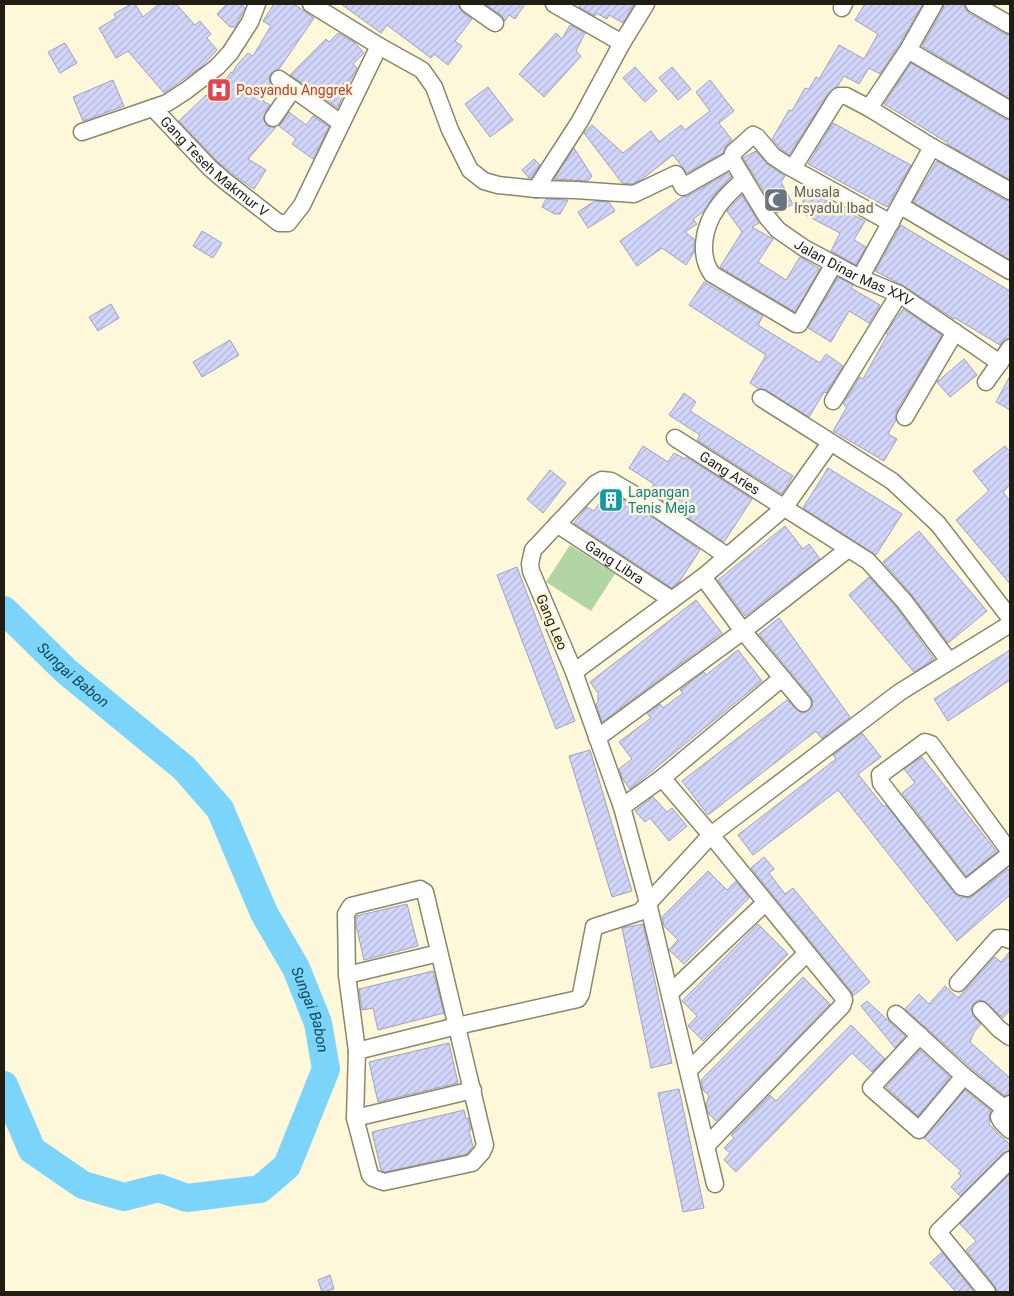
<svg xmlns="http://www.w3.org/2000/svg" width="1014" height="1296" font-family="Roboto,sans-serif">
<defs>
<pattern id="building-hatch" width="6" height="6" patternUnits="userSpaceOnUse" patternTransform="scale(1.25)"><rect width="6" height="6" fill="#d1d5f9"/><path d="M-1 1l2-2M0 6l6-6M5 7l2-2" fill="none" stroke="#b3b6d5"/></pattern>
</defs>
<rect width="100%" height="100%" fill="#fdf8d9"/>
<polygon fill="#b1d6a4" points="570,545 615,574 591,611 546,582"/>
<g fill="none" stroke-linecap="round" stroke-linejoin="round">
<path stroke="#7bd4f9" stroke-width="28" id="s1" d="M 4,610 L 66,671 L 184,768 L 220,809 L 264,913 L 296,968 L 318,1023 L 326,1069 L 287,1166 L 260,1189 L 187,1198 L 159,1188 L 124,1197 L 83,1185 L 32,1150 L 4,1085"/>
</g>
<g fill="url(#building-hatch)" stroke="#9fa2be">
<polygon points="131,4 135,4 143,17 159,4 176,4 195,25 200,21 211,34 207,38 217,50 201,67 164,93 128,51 116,58 99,28 116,18 114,14"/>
<polygon points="227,4 240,4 245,8 235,27 230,27 217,14"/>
<polygon points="274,4 294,4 314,18 279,69 271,73 269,78 270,83 266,88 269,91 263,101 270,105 263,118 267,126 276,127 248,159 266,170 254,189 238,178 217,161 179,121 206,95 209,99 220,83 222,85 231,72 232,73 238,64 248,53 253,56 271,26 263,21"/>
<polygon points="341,4 458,4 462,12 472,19 455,41 462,46 448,65 434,54 431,58 387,25 381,33"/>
<polygon points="485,4 525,4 515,19 509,15 505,21 501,15"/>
<polygon points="580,4 634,4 623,23 609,15 607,19 596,13 595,16 579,7"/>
<polygon points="865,4 923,4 899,45 880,74 869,68 859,84 844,76 837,87 828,94 789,155 780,148 772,139 789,110 792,111 805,88 809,89 816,77 819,79 839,45 864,59 878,34 855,20"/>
<polygon points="944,4 964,4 965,9 969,13 1005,34 1010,35 1010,99 922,46 943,9"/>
<polygon points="570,25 585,33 576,51 581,56 544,97 519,74 556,33 562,39"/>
<polygon points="338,33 354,42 364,53 353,64 357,68 345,90 338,108 290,75 326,39 329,42"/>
<polygon points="65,43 77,63 60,73 48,52"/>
<polygon points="911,63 1005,119 1010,120 1010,180 947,144 948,143 884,104"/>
<polygon points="635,67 657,91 645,102 623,78"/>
<polygon points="672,67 691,89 678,100 659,78"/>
<polygon points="113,80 124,106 83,121 73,97"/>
<polygon points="710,80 734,111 719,123 732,140 726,146 723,153 687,173 673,155 641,180 632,184 622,183 584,133 592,125 623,153 651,131 659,142 681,125 685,130 710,111 696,92"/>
<polygon points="488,87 513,120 490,137 465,104"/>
<polygon points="289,112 306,125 313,116 329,127 313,159 292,144 296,139 279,126"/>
<polygon points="833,123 911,165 887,207 808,164"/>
<polygon points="574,148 592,176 588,181 554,179"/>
<polygon points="756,151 767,164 785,176 781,182 793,204 777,213 743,158"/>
<polygon points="534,159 540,165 531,178 529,178 522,170"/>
<polygon points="937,161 1005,200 1010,201 1010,260 913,202"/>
<polygon points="728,173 731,177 715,194 703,212 693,219 697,224 685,232 694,239 694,252 686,265 662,248 637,266 620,241 682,197 688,196"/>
<polygon points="808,191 865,221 854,240 866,247 856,265 831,251 840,233 798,211"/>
<polygon points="742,195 759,223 752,227 773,239 758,262 786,280 800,257 820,269 795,312 720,267 742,232 727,211"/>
<polygon points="546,199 568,200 560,214 555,214 542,207"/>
<polygon points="595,201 609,202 615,211 588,228 578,212"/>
<polygon points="901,225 1010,291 1010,338 1005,339 1000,345 955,318 954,319 904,286 875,271"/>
<polygon points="202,231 222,243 213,258 193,246"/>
<polygon points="838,277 853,285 851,288 880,305 869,323 849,311 831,342 808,328"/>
<polygon points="704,282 763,316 758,325 820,363 826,354 843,366 826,393 824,392 809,417 766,390 759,389 750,383 766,355 689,305"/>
<polygon points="111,304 119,318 98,331 89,317"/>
<polygon points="903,309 942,335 896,412 896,420 888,434 897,439 884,461 833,431 847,407 843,404 860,377 863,379 888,334 886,333"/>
<polygon points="230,340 239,355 202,377 193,362"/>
<polygon points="964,359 977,375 950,397 937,382"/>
<polygon points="1010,376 1010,410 996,402"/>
<polygon points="684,393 696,402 690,411 793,476 782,494 697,440 700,435 669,415"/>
<polygon points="643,446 668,462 674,453 685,459 686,457 752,499 724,542 649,492 654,484 629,468"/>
<polygon points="1005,446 1010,452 1010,485 1003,492 1010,501 1010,584 956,520 989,491 973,471"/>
<polygon points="828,468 902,514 876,555 803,508"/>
<polygon points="550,470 566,483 543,513 527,499"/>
<polygon points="608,491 642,510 700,550 679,582 672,588 574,523 587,507 594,511"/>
<polygon points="785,526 803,549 809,544 820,559 745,616 718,580"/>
<polygon points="919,531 987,611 948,643 912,595 883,562"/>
<polygon points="517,567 575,721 556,729 497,575"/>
<polygon points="869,577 896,607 934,659 914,672 849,595"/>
<polygon points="696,600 722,633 602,722 596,704 598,703 598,693 590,682"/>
<polygon points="779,618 850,717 822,739 816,731 708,815 682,781 787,700 800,712 805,713 812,707 813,702 811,697 759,634"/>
<polygon points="738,650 762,681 630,789 622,778 619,769 632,759 619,742 651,718 647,713 660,704 663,708 683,693 680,690 704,672 706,675"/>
<polygon points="1010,650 1010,680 948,721 934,699"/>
<polygon points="862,733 881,757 858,774 884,807 886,805 954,893 960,897 970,898 1008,869 1010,872 1010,895 957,941 838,790 753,855 738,835 836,759 833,755"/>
<polygon points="590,750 632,891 612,897 569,756"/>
<polygon points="922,757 997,852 966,876 902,793 915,783 904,769"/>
<polygon points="653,797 667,812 672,808 687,826 669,841 650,818 645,822 635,811"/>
<polygon points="764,857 774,869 769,873 785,894 793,888 870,982 853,996 851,991 751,868"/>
<polygon points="708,871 727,890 736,881 749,898 684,964 669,950 678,940 664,926 662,917"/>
<polygon points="407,904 418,946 364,960 356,925 356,916"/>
<polygon points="643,924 672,1063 651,1068 622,928"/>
<polygon points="758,924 788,954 703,1041 688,1026 697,1016 682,1001"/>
<polygon points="1010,951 1010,1010 1003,1018 984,1001 978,1000 974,1003 971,1008 973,1016 981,1024 974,1032 970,1042 1010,1078 1010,1094 1005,1096 971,1068 905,1009 919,994 929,1004 945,986 958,998 995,957 1001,962"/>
<polygon points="433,971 444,1013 378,1030 373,1008 362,1010 359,989"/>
<polygon points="803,977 830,1004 716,1121 708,1113 706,1105 709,1096 703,1090 701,1080"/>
<polygon points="867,1001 905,1036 895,1048 861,1006"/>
<polygon points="851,1025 885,1059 872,1072 852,1053 736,1172 724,1160 730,1153 724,1148 734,1138 731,1135 770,1095 776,1101"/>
<polygon points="449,1043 458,1083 378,1102 369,1062"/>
<polygon points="920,1050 950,1077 918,1116 886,1087"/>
<polygon points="679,1089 704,1208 683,1212 658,1093"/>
<polygon points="965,1090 991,1111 989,1115 990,1122 989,1124 1010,1145 1010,1150 1003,1153 960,1196 951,1187 961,1176 958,1173 961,1171 924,1138"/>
<polygon points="464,1110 466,1119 468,1118 471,1130 469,1131 473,1147 467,1154 385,1172 381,1170 372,1132"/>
<polygon points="1010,1174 1010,1292 997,1292 995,1286 966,1250 976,1241 960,1224"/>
<polygon points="942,1252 974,1292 956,1292 930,1263"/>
<polygon points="330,1275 334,1289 322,1292 318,1280"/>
</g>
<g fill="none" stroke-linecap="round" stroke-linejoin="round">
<defs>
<g id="street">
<polyline points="311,4 379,46 422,70 434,87 450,130 470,170 484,181 498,185 536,189 576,190 634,194 676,174 683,187 732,159 733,153 753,135 757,137 773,156 788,166 891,223"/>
<polyline points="468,4 495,23"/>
<polyline points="554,4 622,43"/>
<polyline points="974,4 1010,25"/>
<polyline points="842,8 844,4"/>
<polyline points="908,50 1010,110"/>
<polyline points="279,79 341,123"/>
<path id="s2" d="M 153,108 L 210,168 L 225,181 L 279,223 L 288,223 L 302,205 L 379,46"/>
<polyline points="869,108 908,50 934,4"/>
<polyline points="273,118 293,89"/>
<polyline points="82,132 167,103 187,90 217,67 230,53 250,22 257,4"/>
<path id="s3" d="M 732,159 L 767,217 L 778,230 L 804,248 L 860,278 L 899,294 L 1000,363"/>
<polyline points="793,168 836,99 839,96 846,96 869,108 932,147 1010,191"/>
<path d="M 744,179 C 735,188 724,197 717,208 C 704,226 698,255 712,274 L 796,324 L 799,324 L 834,264"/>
<polyline points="536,189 580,121 622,43 646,4"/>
<polyline points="901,206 1010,271"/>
<polyline points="860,278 932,147"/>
<polyline points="986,382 1010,348"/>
<polyline points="761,398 892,481 938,524 1010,618"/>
<polyline points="833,401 899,294"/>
<polyline points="905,417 955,332"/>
<path id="s4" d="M 675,438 L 868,561 L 904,601 L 949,661"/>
<path id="s5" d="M 557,524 L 672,600"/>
<polyline points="703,577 743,631 803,703"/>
<polyline points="574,672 703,577 784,508 830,443"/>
<polyline points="597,738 743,631 847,550"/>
<polyline points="662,778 711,835 843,997 844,1000 842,1006 707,1145"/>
<polyline points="622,807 662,778 782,678"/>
<polyline points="1010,852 931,744 925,742 880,775 881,783 962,887 967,888 1010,854"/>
<polygon points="420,889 425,892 485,1145 482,1152 472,1163 384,1182 373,1178 370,1175 355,1118 357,1051 347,975 346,914 351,906"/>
<polyline points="347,975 439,953"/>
<polyline points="958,983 998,938 1004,938 1010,940"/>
<polyline points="670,993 765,903"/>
<polyline points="981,1010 999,1029 1010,1037"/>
<polyline points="896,1014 964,1076 1005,1109"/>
<polyline points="920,1035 871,1088 919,1130 964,1076"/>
<polyline points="357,1051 457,1026 578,999 581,994 594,927 640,912 711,835 900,692 1010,624"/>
<polyline points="689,1070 807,953"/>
<polyline points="1010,1104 999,1117 1001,1121 1010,1130"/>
<polyline points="355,1118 473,1090"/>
<polyline points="715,1184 648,903 622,807 574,672 531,571 530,564 533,550 595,484 602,480 611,481 647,502 727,556"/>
<polyline points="987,1292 938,1232 1010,1160"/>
</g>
</defs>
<use href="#street" stroke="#8c876c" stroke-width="19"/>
<use href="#street" stroke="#fff" stroke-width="16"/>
</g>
<defs>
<symbol id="hospital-square" viewBox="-11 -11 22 22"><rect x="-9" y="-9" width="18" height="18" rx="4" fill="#e0444e" stroke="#fdf8d9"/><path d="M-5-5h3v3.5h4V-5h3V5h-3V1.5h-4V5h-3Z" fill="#fff"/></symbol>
<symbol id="mosque-square" viewBox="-11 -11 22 22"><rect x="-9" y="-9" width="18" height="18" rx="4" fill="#6b7280" stroke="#fdf8d9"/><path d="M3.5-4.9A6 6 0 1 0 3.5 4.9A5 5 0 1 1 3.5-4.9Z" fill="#fff"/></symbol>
<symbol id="building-square" viewBox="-11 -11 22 22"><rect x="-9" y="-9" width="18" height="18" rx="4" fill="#0f9aa8" stroke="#fdf8d9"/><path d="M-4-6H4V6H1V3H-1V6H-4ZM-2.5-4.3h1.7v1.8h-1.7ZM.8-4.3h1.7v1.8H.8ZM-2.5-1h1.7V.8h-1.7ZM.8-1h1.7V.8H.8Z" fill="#fff"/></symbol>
</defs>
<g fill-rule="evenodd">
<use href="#hospital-square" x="205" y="76" width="28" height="28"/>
<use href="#mosque-square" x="762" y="186" width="28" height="28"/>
<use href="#building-square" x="597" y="486" width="28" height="28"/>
</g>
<g text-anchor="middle" stroke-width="5" stroke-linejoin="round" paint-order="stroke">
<g font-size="14" fill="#be3a42" stroke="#fdf8d9" text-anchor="start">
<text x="236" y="95">Posyandu Anggrek</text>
</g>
<g font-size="14" fill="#201e13" stroke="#fdf8d9">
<text dy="5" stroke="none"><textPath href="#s2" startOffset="85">Gang Teseh Makmur V</textPath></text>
<text dy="5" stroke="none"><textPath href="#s3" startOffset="172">Jalan Dinar Mas XXV</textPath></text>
<text dy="5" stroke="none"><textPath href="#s4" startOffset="65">Gang Aries</textPath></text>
<text dy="5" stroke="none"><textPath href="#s5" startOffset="69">Gang Libra</textPath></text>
<text transform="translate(552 622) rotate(67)" y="5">Gang Leo</text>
</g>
<g font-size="14" fill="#5b616d" stroke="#fdf8d9" text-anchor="start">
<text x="794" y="197">Musala<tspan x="794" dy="16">Irsyadul Ibad</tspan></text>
</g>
<g font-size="14" fill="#0d838f" stroke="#fdf8d9" text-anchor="start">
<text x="628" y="497">Lapangan<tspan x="628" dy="16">Tenis Meja</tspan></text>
</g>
<g font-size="15" font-style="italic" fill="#13475a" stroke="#fdf8d9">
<text dy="5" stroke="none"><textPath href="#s1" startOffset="95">Sungai Babon</textPath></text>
<text dy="5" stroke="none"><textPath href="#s1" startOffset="515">Sungai Babon</textPath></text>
</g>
</g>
<rect width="1014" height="1296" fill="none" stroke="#201e13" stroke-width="10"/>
</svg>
